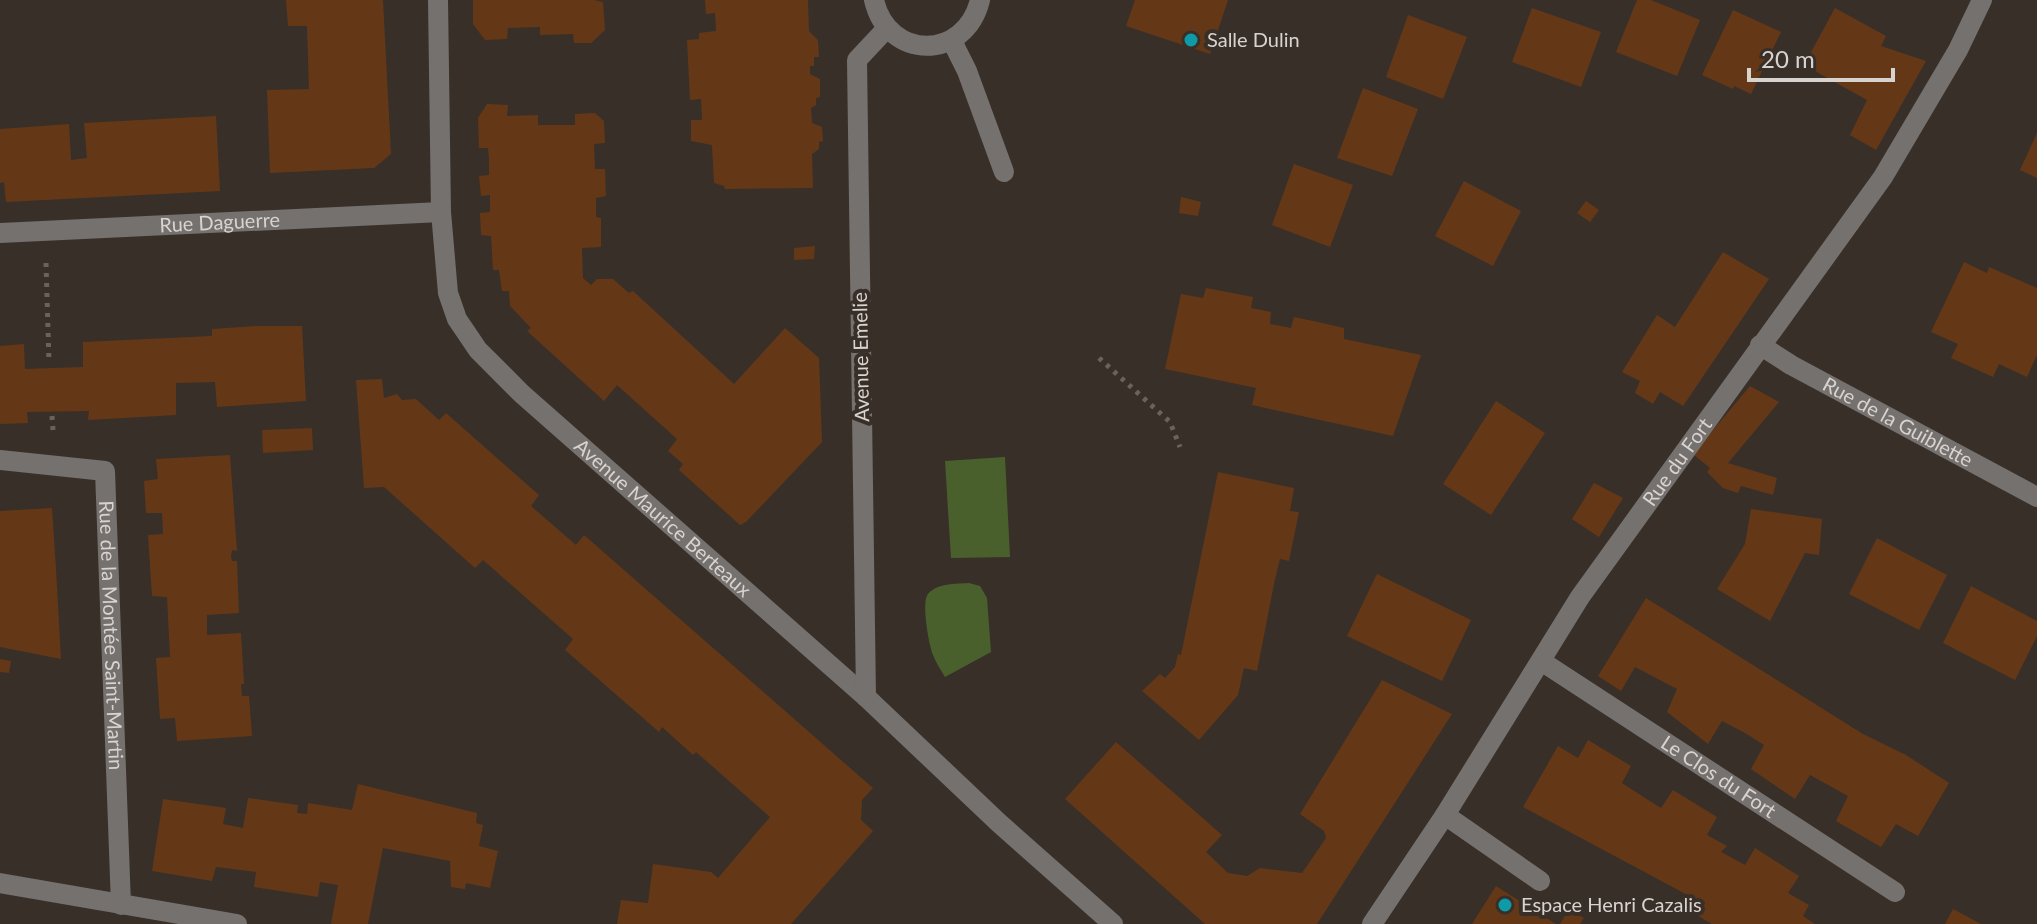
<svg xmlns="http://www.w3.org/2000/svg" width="2037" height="924" font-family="Lato,sans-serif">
<rect width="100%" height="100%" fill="#382f29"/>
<g fill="#49602d">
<polygon points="1005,457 1010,557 951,558 945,461"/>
<path d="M 969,583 L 980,586 L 987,598 L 991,652 L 945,677 C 941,670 936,663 933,655 C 929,645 921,602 928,594 C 937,583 956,584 969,583 Z"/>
</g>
<g fill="#643817">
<polygon points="286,0 383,0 391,154 374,168 270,173 267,90 309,89 307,26 288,26"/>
<polygon points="473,0 594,0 603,2 605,30 591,43 574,43 573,34 540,35 540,27 508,28 507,39 485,40 473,24"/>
<polygon points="705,0 808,0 809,31 818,40 819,57 814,57 814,66 810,66 810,74 820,79 820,97 816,98 816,105 811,108 812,123 822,127 823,141 819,142 819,149 812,154 813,188 725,189 724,186 714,183 712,145 691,141 691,120 702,120 701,99 690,100 687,40 699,39 699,33 716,31 715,13 706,14"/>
<polygon points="1135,0 1228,0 1210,54 1126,26"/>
<polygon points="1637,0 1651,0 1700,20 1677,76 1616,52"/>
<polygon points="1532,8 1601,32 1581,87 1512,62"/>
<polygon points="1835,8 1886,36 1881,46 1926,61 1876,150 1850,135 1867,100 1804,65"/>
<polygon points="1733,10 1781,32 1751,94 1734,86 1733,89 1702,75"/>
<polygon points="1408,15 1467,37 1443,99 1386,77"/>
<polygon points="1363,88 1418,109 1392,176 1337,158"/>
<polygon points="487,104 508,105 507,116 538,115 538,125 575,125 575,114 595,113 604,121 605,143 594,144 595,169 605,169 606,196 596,198 596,217 601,218 601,247 582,248 583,278 591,285 597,279 613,279 629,293 633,291 734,384 785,328 819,358 822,442 746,522 740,525 679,470 683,464 668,451 677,439 617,385 604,401 527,331 531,328 510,306 509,291 502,291 499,270 493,270 491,236 481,235 480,213 490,212 490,195 481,196 479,176 489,175 489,159 488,148 479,148 478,118"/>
<polygon points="216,116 220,191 6,202 4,182 0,183 0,129 69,124 71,160 87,158 84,123"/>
<polygon points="2037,133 2037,178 2020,170"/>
<polygon points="1294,164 1353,185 1330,247 1272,225"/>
<polygon points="1464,181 1521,211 1493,266 1435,236"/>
<polygon points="1181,197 1201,202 1198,216 1179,213"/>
<polygon points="1586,201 1599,210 1590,222 1577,213"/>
<polygon points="815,246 814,259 794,260 794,248"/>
<polygon points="1723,252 1769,279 1683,406 1660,392 1653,404 1635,393 1640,381 1622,372 1657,315 1675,327"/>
<polygon points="1964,262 1987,273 1989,267 2037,288 2037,355 2027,377 1999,364 1993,377 1951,358 1958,344 1931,332"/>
<polygon points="1206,288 1253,297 1251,308 1271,312 1270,324 1291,328 1294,317 1318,322 1344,328 1344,339 1421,355 1393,436 1252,405 1256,388 1165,369 1181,294 1203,298"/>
<polygon points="257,326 302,326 306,401 217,407 215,382 176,383 176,415 88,420 89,411 27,412 28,423 0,424 0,346 24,344 25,369 83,367 83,342 212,336 212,329"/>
<polygon points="382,379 384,398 397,394 402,400 416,399 439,420 446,413 539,495 531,506 576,545 584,535 873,788 862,800 861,820 873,831 791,924 617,924 621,900 648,903 653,864 711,872 718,878 770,817 696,752 693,755 662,727 659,732 565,650 573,639 483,560 475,568 384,487 364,488 356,380"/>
<polygon points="1750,386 1779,402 1728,463 1777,478 1773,495 1741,486 1738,493 1723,488 1707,472 1710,468 1693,454"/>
<polygon points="1496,401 1545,433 1491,515 1443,484"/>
<polygon points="312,428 313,450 263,453 262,430"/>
<polygon points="230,455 237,551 232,550 231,556 232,561 237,561 239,613 207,615 207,635 241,633 244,684 241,684 242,696 249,696 252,736 177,741 175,718 160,719 156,658 170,657 167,597 152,596 148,535 163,534 162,513 146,513 144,481 158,479 156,459"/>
<polygon points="1218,472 1294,488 1290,511 1299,512 1289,561 1280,559 1275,579 1257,671 1244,668 1238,695 1199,740 1142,691 1160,674 1165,678 1175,667 1178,654 1181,655"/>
<polygon points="1594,483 1623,498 1599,537 1572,519"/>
<polygon points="52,508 56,569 61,659 0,647 0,511"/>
<polygon points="1751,509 1822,519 1819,555 1805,553 1770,621 1717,589 1745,544"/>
<polygon points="1877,538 1947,575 1919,630 1849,594"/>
<polygon points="1377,574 1471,620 1442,681 1347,636"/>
<polygon points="1971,586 2037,621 2037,636 2015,680 1943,643"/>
<polygon points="1646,598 1863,734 1906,755 1949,783 1918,836 1896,824 1881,847 1836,821 1848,796 1810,775 1795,799 1751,769 1764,745 1745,733 1722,721 1708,744 1667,712 1677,689 1635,667 1621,691 1598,676"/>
<polygon points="0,659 11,661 9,673 0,672"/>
<polygon points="1382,680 1452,714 1317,924 1205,924 1065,799 1116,742 1222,835 1206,852 1228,873 1247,876 1260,868 1302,873 1326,838 1324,831 1300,814"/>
<polygon points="1588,740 1631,766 1622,783 1642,796 1661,808 1673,790 1717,817 1707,835 1727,846 1721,852 1745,865 1755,848 1799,876 1788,893 1809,905 1803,916 1815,924 1712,924 1688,910 1695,899 1523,807 1558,746 1578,758"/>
<polygon points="358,784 477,813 476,823 483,825 479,846 498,851 490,888 466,883 465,889 451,887 450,861 383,848 368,924 331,924 338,885 320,882 318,897 254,887 256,872 216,867 212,881 152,871 163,799 226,808 223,824 243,828 248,798 298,805 297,813 307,814 308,803 352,810"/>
<polygon points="1496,886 1556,924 1472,924"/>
<polygon points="1569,909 1584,918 1580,924 1560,924"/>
<polygon points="1953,909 1981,924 1945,924"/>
</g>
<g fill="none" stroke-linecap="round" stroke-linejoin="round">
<g stroke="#6a625d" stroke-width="5" stroke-dasharray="4 6" stroke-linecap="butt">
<polyline points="46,263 49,362"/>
<polyline points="1099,358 1170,422 1180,447"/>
<polyline points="52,416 53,430"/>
</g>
<g stroke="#75716e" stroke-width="20">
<path id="s1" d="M 438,0 L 441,212 L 448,293 L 457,319 L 478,350 L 522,394 L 866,697 L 999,823 L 1113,924"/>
<path d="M 874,0 C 888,61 965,61 980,0"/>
<polyline points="952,41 967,71 1004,172"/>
<path id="s2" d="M 0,233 L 441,212"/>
<path id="s3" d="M 1760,345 L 1791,365 L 2037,497"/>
<path id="s4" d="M 0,460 L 105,471 L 121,905"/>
<path id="s5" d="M 1541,661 L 1895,892"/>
<polyline points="866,697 857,60 887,28"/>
<polyline points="1445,815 1540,881"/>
<polyline points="0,883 237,924"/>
<path id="s6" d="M 1372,924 L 1445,815 L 1580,597 L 1883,177 L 1958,50 L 1982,0"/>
</g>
</g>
<g fill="#0f9aa8" stroke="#382f29" stroke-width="3">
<circle cx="1191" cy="40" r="8"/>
<circle cx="1505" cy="905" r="8"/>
</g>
<g text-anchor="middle" stroke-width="8" stroke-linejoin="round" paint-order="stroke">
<g font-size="20" fill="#d9d3d0" stroke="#382f29" text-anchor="start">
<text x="1207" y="47">Salle Dulin</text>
<text x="1521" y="912">Espace Henri Cazalis</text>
</g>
<g font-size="20" fill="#d9d3d0" stroke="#382f29">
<text dy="7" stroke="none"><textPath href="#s2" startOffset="220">Rue Daguerre</textPath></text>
<text transform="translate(861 357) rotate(-91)" y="7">Avenue Emelie</text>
<text dy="7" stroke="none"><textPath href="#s3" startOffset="158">Rue de la Guiblette</textPath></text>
<text dy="7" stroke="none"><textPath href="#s6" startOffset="554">Rue du Fort</textPath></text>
<text dy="7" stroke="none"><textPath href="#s1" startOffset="608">Avenue Maurice Berteaux</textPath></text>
<text dy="7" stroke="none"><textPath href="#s4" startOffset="270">Rue de la Montée Saint-Martin</textPath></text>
<text dy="7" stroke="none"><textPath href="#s5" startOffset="212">Le Clos du Fort</textPath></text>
</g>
</g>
<path d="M1749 68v12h144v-12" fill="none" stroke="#d9d3d0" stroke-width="4"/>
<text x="1761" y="68" font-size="24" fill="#d9d3d0" stroke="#382f29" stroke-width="6" paint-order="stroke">20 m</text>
</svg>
